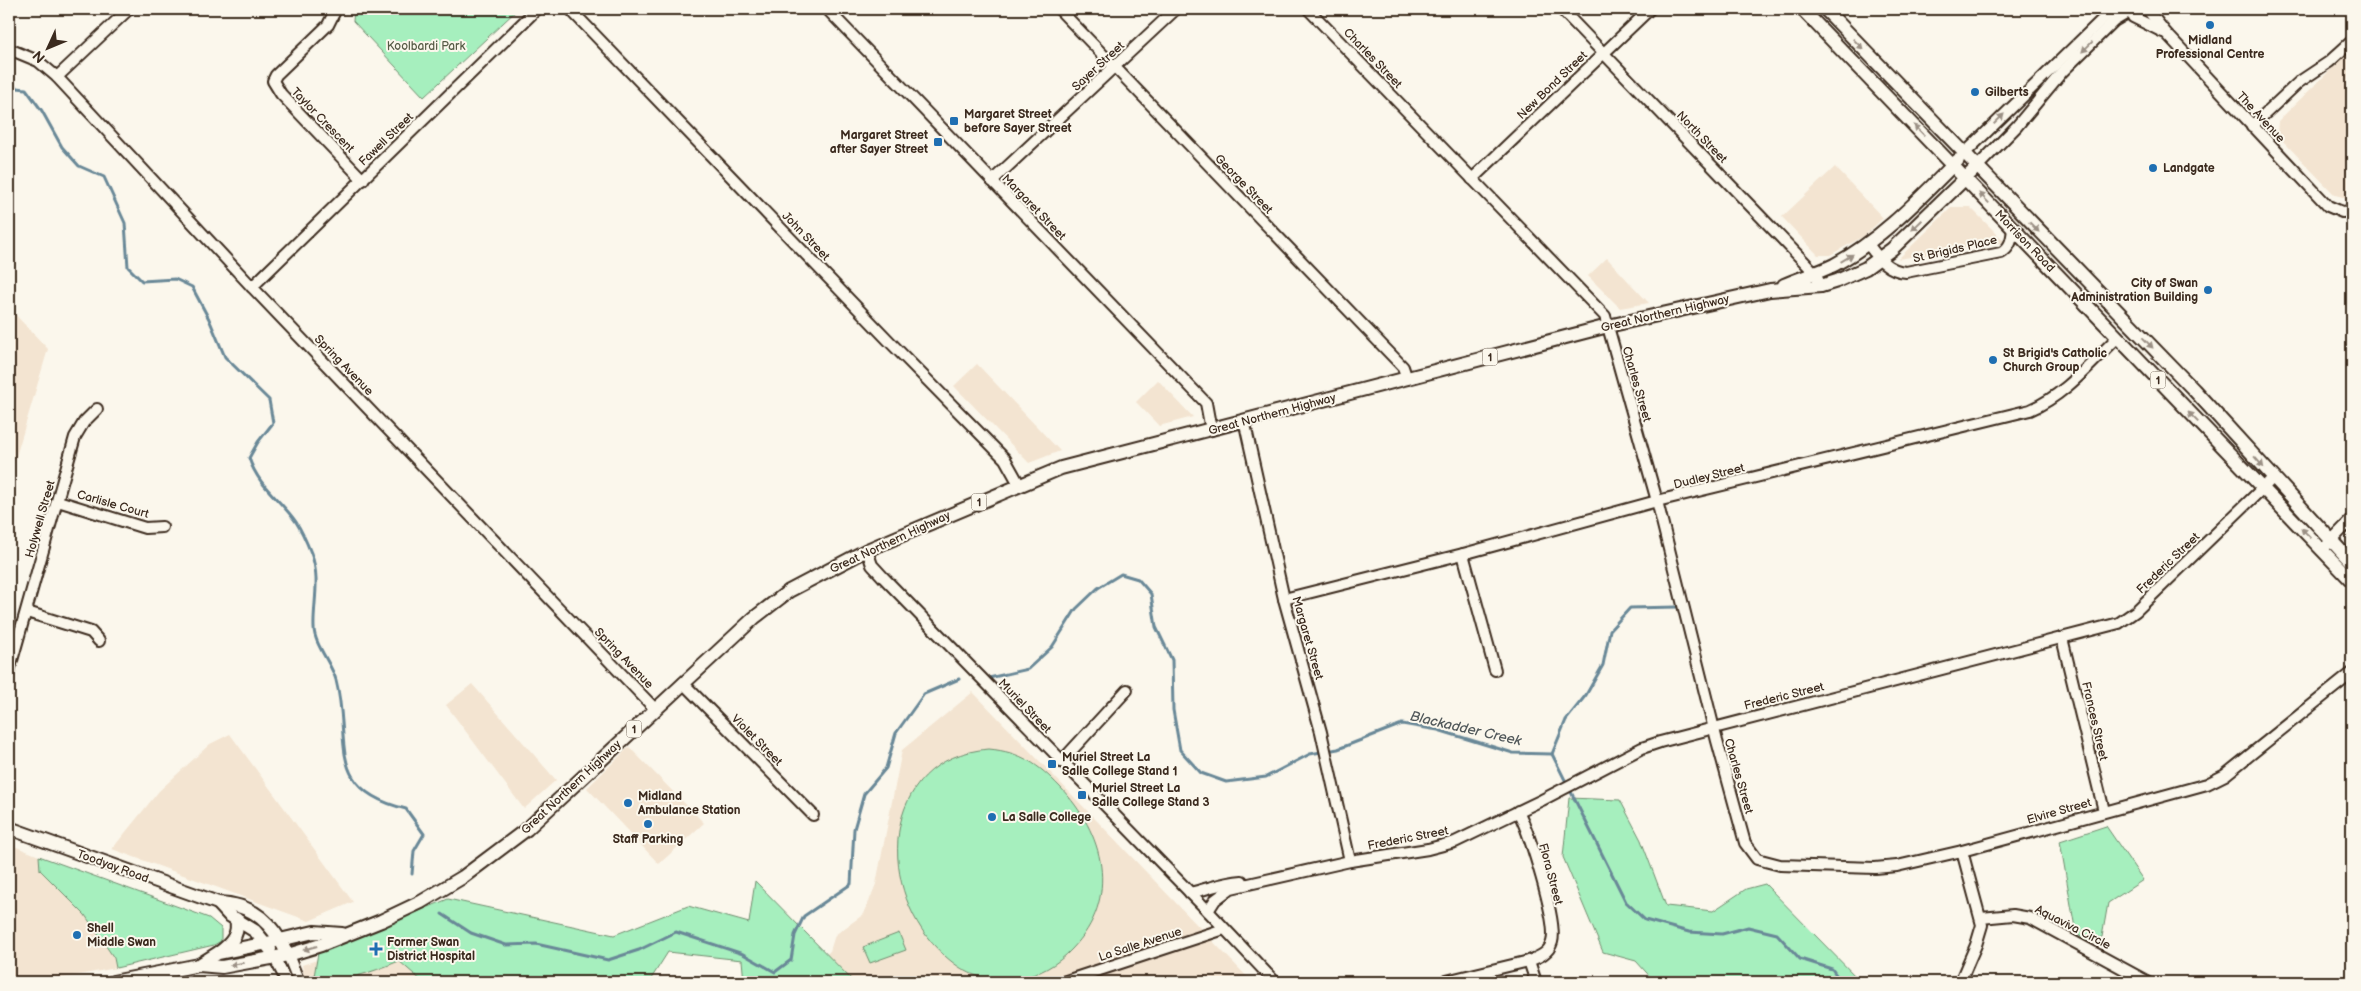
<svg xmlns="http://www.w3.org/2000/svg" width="2361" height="991" font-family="'Balsamiq Sans',sans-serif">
<rect width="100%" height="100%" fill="#fbf7ec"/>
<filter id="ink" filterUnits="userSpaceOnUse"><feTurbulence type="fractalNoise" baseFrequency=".02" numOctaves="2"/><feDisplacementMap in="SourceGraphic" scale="10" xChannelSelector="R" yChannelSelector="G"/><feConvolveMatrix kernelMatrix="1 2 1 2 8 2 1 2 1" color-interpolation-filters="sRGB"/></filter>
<g filter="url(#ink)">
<g fill="#f3e4d1">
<polygon points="2352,49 2352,198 2347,198 2335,195 2277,135 2278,121"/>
<polygon points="1835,167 1883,218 1864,236 1830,255 1818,255 1782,217"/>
<polygon points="1952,207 1970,207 2005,242 1898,259"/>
<polygon points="1607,258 1629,282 1649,303 1620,308 1588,276"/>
<polygon points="9,308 48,349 9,480"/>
<polygon points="977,364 1060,451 1029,463 954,386"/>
<polygon points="1158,380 1173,396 1193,417 1159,426 1136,402"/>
<polygon points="472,684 556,780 524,809 446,705"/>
<polygon points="973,692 1252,982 796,982 830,951 835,935 864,914 876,884 902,750"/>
<polygon points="230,734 353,902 309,921 112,849 159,791 210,744"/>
<polygon points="629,747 704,823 659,864 587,788"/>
<polygon points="9,844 39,856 40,870 85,915 114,958 116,968 41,982 9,982"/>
<polygon points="395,934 425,982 305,982 302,965"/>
</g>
<g fill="#a6efbe" stroke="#708c6e">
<polygon points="354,9 518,9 424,97 353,21"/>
<path d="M 989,749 C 1021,752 1038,764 1060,787 C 1104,833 1121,898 1072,949 C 1057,965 1039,975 1017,979 C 989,984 966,975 945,956 C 874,894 878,757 989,749 Z"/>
<polygon points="1569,798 1620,800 1641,840 1666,906 1713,911 1746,889 1765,884 1861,982 1655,982 1636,961 1603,952 1563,857"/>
<polygon points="2106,826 2143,880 2108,903 2102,937 2089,941 2076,934 2060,841"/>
<polygon points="39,856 209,918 221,928 221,941 214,945 116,968 114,958 85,915 40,870"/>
<path d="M 755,881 L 854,982 L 744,982 L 742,960 L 668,952 L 649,982 L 423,982 L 399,961 C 370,973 344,982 313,982 L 318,953 L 448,899 L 614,935 L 688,906 L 749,923 Z"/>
<polygon points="899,933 906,950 870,963 863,947"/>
</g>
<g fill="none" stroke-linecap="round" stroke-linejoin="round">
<g stroke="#698897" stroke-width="3">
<path d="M 9,87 L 26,89 L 42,111 L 62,147 L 79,166 L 104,177 L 125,223 L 128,267 L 142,281 L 175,279 L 192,287 L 209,319 L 225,357 L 269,400 L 273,423 L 258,442 L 249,458 C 258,486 280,499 296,522 C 302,531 307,543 311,553 C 321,579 313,603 314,628 C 314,644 332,664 336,680 C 352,742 324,789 406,809 L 424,834 L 414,851 L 412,874"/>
<polyline points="989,678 1028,669 1052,647 1076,609 1098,588 1121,574 1138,579 1151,594 1156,627 1172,660 1173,710 1180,750 1201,773 1226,782 1266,777 1310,754 1338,749 1402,724 1438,730 1513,753 1552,754"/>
<polyline points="1552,754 1626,902 1645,920 1689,932 1722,934 1748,927 1777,934 1800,959 1832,969 1841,982"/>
<polyline points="1552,754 1566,720 1586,695 1603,665 1610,630 1630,608 1677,607"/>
<polyline points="442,914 471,933 506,945 536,944 608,960 639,950 676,932 743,954 775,972 791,960 795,935 804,916 851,884 854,829 864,794 886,768 896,733 924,694 959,679"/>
</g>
<defs>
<g id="minor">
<polyline points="336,9 328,25 276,75 273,81 281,94 363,180"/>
<polyline points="570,9 890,342 1005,459 1019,484"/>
<polyline points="827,9 1206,403 1211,430"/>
<polyline points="1059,9 1403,367 1407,379"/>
<polyline points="1308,9 1605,316 1657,501 1717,741 1745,843 1757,859 1780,865 1875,868 1897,866 1962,851 2207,784 2225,775 2352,673"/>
<polyline points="1561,9 1815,273 1821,286"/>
<polyline points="2147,9 2166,33 2328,206 2342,212 2352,211"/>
<polyline points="2133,17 2163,32"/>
<polyline points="9,49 38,61 57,77 252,287 655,709"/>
<polyline points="57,77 129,9"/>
<polyline points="2252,126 2299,82 2329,62 2352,41"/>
<polyline points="1964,154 2113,9"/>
<polyline points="1977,167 2017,126 2062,72 2114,21 2124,15"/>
<polyline points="1472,179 1650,9"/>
<polyline points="992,181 1176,9"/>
<path d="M 1868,244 C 1878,258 1888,271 1906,272 L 2001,253 C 2011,247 2012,239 2013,228"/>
<polyline points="252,287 537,9"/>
<polyline points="1244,420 1284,599 1321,732 1350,861"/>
<polyline points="58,501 145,528 162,527"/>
<polyline points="2327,545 2352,519"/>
<polyline points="867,550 872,565 883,577 1208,911 1275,982"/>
<polyline points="1463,554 1495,670"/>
<path d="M 1284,599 L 1463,554 L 1657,501 L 2030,410 C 2065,395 2090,364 2117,338"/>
<polyline points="27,612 91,632 99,641"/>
<polyline points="2062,638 2104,811"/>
<polyline points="9,671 75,437 84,422 97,409"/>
<polyline points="683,683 813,815"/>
<polyline points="1061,762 1127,690"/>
<path d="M 1190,893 C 1208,889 1223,882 1242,881"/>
<polyline points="1208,911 1215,900 1231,888 1350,861 1428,849 1455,842 1542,800 1642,748 1660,742 2119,623 2136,611 2273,478"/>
<polyline points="1981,918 2013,915 2030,918 2148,982"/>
<polyline points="288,955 299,982"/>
<polyline points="274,957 287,982"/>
<polyline points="1529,961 1536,982"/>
<polyline points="1063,982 1224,929"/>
<path d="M 1442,982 L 1529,961 C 1539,957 1549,953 1552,942 C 1558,922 1529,832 1518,811"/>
<polyline points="1960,982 1976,945 1982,925 1962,851"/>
</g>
<g id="major">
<polyline points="1802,9 2352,581"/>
<polyline points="1825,9 2194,390 2352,563"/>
<path d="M 1784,285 C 1800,278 1818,273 1834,265 C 1882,239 1920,198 1958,160"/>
<path d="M 9,828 L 218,903 C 254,904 273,924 288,955"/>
<polyline points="218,903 229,915 255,931 270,949"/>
<path d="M 220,952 C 231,944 240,934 236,919"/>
<polyline points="199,965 218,953 267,943 314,932 342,934"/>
<polyline points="113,982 199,965 222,967 288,955 321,945 381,921 421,902 463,877 527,829 754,618 789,591 867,550 1061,468 1608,326 1770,290 1821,286 1837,281 1866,268 1892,249 1977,167"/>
</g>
</defs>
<use href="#minor" stroke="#3b2a1e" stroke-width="14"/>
<use href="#major" stroke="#3b2a1e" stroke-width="16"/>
<use href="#minor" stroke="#fbf7ec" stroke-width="10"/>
<use href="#major" stroke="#fbf7ec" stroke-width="12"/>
</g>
<defs><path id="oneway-solid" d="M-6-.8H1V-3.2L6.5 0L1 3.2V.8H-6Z" transform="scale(1.25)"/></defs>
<g fill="#9b9085">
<use href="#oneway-solid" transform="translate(1858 44) rotate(46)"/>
<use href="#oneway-solid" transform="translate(2087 47) rotate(136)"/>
<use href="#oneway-solid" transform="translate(1999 119) rotate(-45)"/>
<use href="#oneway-solid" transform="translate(1919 130) rotate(-134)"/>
<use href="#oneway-solid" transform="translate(1984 198) rotate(-134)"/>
<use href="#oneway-solid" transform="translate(1917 225) rotate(136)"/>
<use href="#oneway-solid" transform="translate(2034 227) rotate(46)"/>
<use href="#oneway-solid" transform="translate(1847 258) rotate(-31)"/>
<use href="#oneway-solid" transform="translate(2148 343) rotate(46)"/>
<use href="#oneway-solid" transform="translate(2193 417) rotate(-134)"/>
<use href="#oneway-solid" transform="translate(2259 462) rotate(49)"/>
<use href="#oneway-solid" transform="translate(2306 533) rotate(-135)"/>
<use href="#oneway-solid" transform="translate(310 948) rotate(164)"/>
<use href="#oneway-solid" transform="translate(237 964) rotate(168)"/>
</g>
</g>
<g fill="#1f6fb2" stroke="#fbf7ec" stroke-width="2">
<circle cx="2210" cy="25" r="5"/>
<circle cx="1975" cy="92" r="5"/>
<rect x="949" y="116" width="10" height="10" rx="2.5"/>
<rect x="933" y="137" width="10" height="10" rx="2.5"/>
<circle cx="2153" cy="168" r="5"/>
<circle cx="2208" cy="290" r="5"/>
<circle cx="1993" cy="360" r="5"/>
<rect x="1047" y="759" width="10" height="10" rx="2.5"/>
<rect x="1077" y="790" width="10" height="10" rx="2.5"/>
<circle cx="628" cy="803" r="5"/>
<circle cx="992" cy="817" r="5"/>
<circle cx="648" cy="824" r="5"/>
<circle cx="77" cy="935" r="5"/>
<path d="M373.5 941.5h5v5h5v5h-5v5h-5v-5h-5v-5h5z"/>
</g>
<g text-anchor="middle" stroke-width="4" stroke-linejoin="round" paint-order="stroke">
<g fill="#fbf7ec" stroke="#75685c" stroke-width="1">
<rect x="1482.5" y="348.5" width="15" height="17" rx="4"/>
<rect x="2150.5" y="371.5" width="15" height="17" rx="4"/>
<rect x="971.5" y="493.5" width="15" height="17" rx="4"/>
<rect x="626.5" y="720.5" width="15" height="17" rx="4"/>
</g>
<g font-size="11" font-weight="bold" fill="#3b2a1e">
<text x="1490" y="361">1</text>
<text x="2158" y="384">1</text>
<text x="979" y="506">1</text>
<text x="634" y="733">1</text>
</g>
<g font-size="12" font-weight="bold" fill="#3b2a1e" stroke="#fbf7ec" text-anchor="start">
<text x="2210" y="44" text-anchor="middle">Midland<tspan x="2210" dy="14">Professional Centre</tspan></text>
<text x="1985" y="96">Gilberts</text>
<text x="964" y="118">Margaret Street<tspan x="964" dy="14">before Sayer Street</tspan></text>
<text x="928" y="139" text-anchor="end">Margaret Street<tspan x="928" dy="14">after Sayer Street</tspan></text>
<text x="2163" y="172">Landgate</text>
<text x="2198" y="287" text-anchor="end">City of Swan<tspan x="2198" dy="14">Administration Building</tspan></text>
<text x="2003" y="357">St Brigid's Catholic<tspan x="2003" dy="14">Church Group</tspan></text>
<text x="1062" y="761">Muriel Street La<tspan x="1062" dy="14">Salle College Stand 1</tspan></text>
<text x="1092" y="792">Muriel Street La<tspan x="1092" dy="14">Salle College Stand 3</tspan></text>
<text x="638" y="800">Midland<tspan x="638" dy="14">Ambulance Station</tspan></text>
<text x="1002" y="821">La Salle College</text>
<text x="648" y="843" text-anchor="middle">Staff Parking</text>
<text x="87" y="932">Shell<tspan x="87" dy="14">Middle Swan</tspan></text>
<text x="387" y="946">Former Swan<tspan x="387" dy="14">District Hospital</tspan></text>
</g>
<g font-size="12" fill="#565b46" stroke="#fbf7ec">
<text x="426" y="50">Koolbardi Park</text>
</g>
<g font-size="12" fill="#3b2a1e" stroke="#fbf7ec">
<text transform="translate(1373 58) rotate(46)" y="4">Charles Street</text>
<text transform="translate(1098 66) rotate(-43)" y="4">Sayer Street</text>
<text transform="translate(1552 85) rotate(-44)" y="4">New Bond Street</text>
<text transform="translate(2261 117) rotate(47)" y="4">The Avenue</text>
<text transform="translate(323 120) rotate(46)" y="4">Taylor Crescent</text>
<text transform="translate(1702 137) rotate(46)" y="4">North Street</text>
<text transform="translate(386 139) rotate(-44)" y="4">Fawell Street</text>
<text transform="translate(1244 184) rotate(46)" y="4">George Street</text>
<text transform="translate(1034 207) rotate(46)" y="4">Margaret Street</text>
<text transform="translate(806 236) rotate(46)" y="4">John Street</text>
<text transform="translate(2025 241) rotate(46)" y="4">Morrison Road</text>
<text transform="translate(1955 249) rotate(-13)" y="4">St Brigids Place</text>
<text transform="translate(1665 313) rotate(-13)" y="4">Great Northern Highway</text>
<text transform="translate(344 365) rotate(46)" y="4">Spring Avenue</text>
<text transform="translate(1637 384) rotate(74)" y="4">Charles Street</text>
<text transform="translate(1272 414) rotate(-15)" y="4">Great Northern Highway</text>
<text transform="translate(1709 476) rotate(-14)" y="4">Dudley Street</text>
<text transform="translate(113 504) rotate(16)" y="4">Carlisle Court</text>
<text transform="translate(40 519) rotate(-74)" y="4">Holywell Street</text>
<text transform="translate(890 542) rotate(-25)" y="4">Great Northern Highway</text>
<text transform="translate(2168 563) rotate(-44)" y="4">Frederic Street</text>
<text transform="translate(1308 638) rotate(74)" y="4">Margaret Street</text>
<text transform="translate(624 658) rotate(46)" y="4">Spring Avenue</text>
<text transform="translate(1784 696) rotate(-14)" y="4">Frederic Street</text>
<text transform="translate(1025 706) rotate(46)" y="4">Muriel Street</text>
<text transform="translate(2095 721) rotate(77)" y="4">Frances Street</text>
<text transform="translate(757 740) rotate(45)" y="4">Violet Street</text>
<text transform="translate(1739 776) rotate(74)" y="4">Charles Street</text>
<text transform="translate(571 787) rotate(-43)" y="4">Great Northern Highway</text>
<text transform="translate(2059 811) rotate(-16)" y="4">Elvire Street</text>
<text transform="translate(1408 838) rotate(-11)" y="4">Frederic Street</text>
<text transform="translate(113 866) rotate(20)" y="4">Toodyay Road</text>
<text transform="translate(1551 874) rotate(75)" y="4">Flora Street</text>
<text transform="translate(2073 927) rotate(27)" y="4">Aquaviva Circle</text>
<text transform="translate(1140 944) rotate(-18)" y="4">La Salle Avenue</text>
</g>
<g font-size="14" font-style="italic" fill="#52595b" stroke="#fbf7ec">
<text transform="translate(1466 728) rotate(13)" y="5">Blackadder Creek</text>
</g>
</g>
<rect width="2361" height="991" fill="none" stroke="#fbf7ec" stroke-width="30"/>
<rect x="15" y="15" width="2331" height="961" fill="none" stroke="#3b2a1e" stroke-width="2" filter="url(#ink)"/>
<g transform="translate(48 48) rotate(226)" stroke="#fbf7ec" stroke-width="4" paint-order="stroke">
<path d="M0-4L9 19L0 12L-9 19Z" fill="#3b2a1e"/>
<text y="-8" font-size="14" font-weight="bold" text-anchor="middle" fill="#3b2a1e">N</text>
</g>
</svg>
